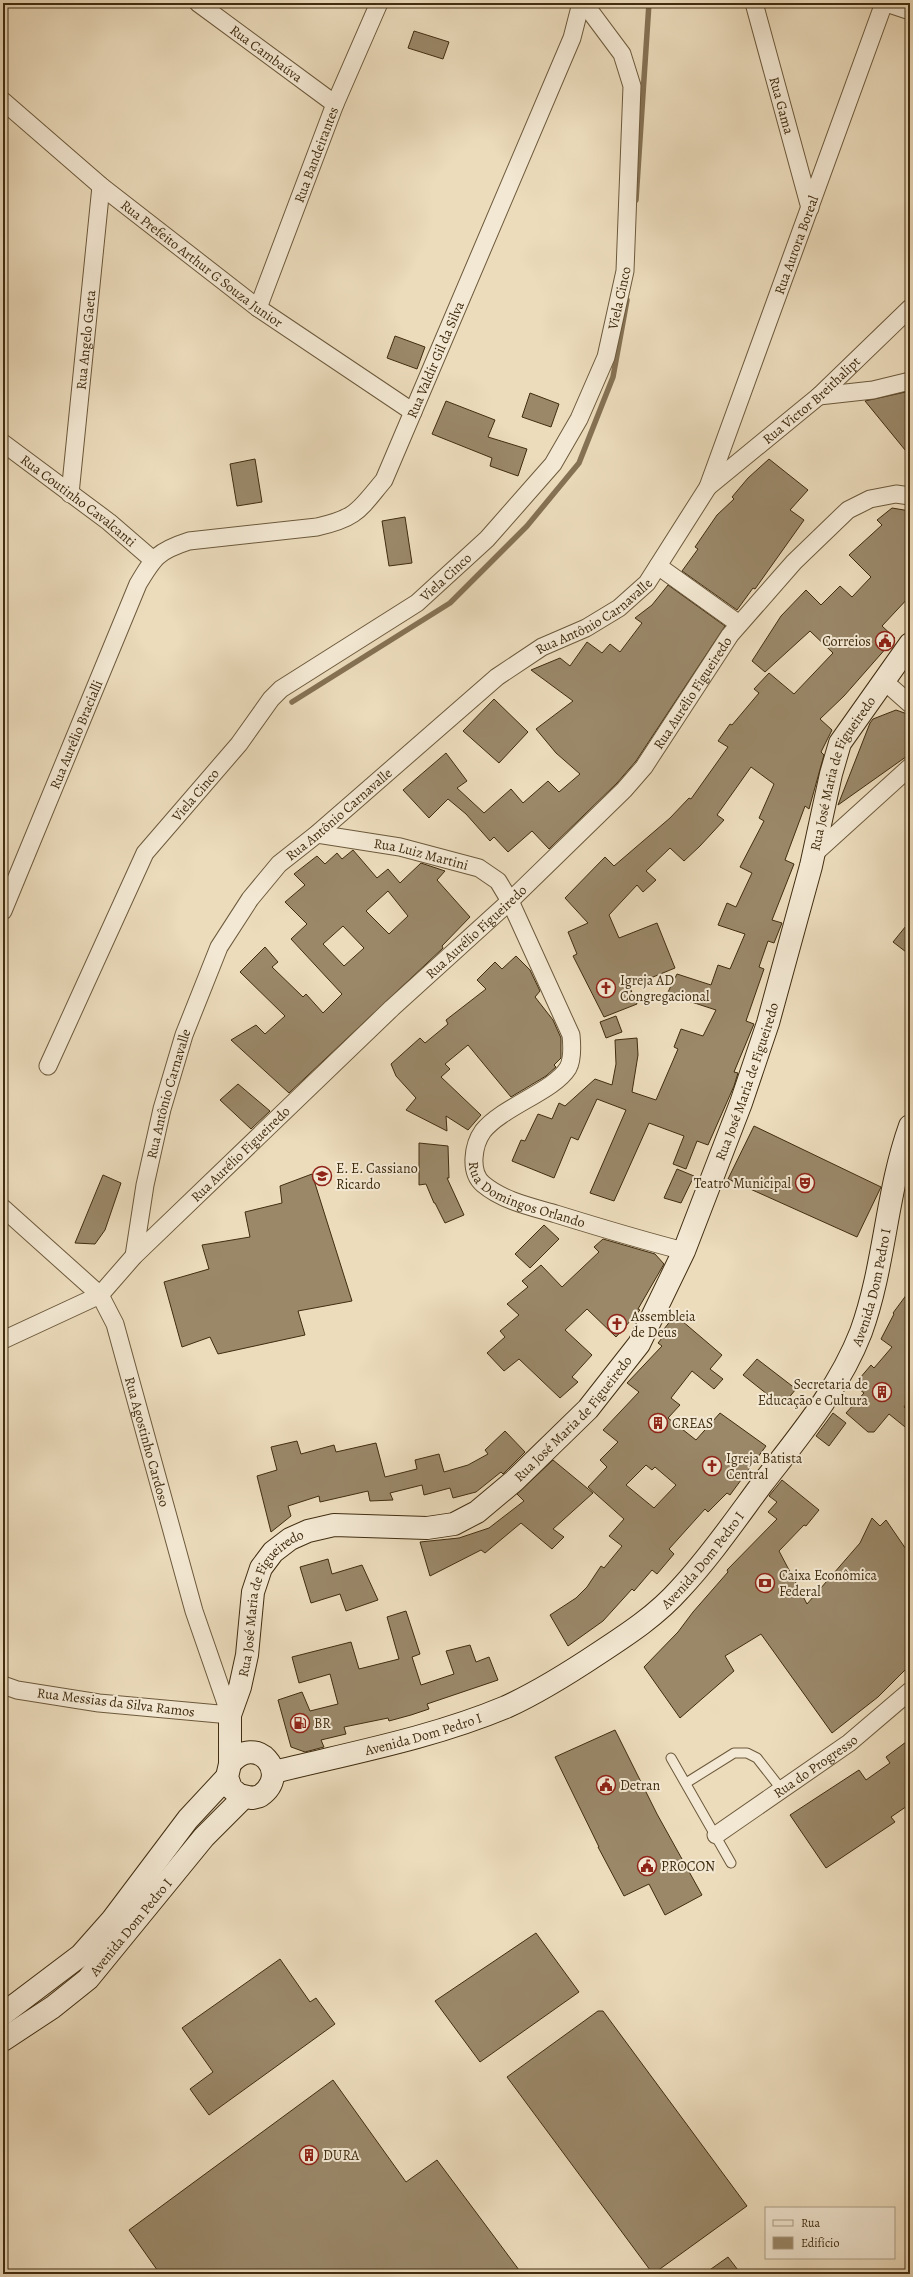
<svg xmlns="http://www.w3.org/2000/svg" width="913" height="2277" font-family="Alegreya,serif">
<rect width="100%" height="100%" fill="#ecdcbc"/>
<filter id="stains"><feTurbulence type="fractalNoise" baseFrequency=".005" numOctaves="4"/><feColorMatrix values="0 0 0 0 .2 0 0 0 0 .09 0 0 0 0 .02 0 0 0 .5 -.17"/></filter>
<radialGradient id="worn" r=".72"><stop offset=".6" stop-color="#630" stop-opacity="0"/><stop offset="1" stop-color="#630" stop-opacity=".3"/></radialGradient>
<g fill="none" stroke-linecap="round" stroke-linejoin="round">
<g stroke="#857254" stroke-width="5.5">
<polyline points="636,200 649,3"/>
<polyline points="292,702 450,603 527,526 579,463 613,377 627,300"/>
</g>
</g>
<g fill="#9a8869" stroke="#412d10" fill-rule="evenodd">
<polygon points="414,31 449,42 443,59 408,48"/>
<polygon points="395,336 425,347 417,369 387,358"/>
<polygon points="910,391 910,456 865,401"/>
<polygon points="530,393 559,404 551,427 522,417"/>
<polygon points="446,401 495,420 488,437 527,449 518,476 490,466 492,458 432,434"/>
<polygon points="255,459 262,502 237,506 230,464"/>
<polygon points="769,459 808,490 790,510 804,520 755,589 753,588 737,610 682,571 698,549 695,547 717,515 734,499 732,497 748,478"/>
<polygon points="892,508 910,511 910,596 882,626 895,638 844,696 820,719 832,730 821,752 824,755 809,809 805,806 785,860 794,864 772,920 782,923 774,943 768,941 759,967 764,969 746,1021 754,1024 734,1072 738,1073 734,1086 708,1145 697,1141 686,1169 673,1164 684,1136 649,1123 614,1201 590,1193 626,1110 597,1099 578,1140 571,1137 554,1178 512,1161 521,1140 525,1141 538,1114 552,1119 559,1103 565,1106 595,1079 612,1085 616,1064 615,1040 637,1038 638,1055 632,1092 656,1100 678,1049 674,1047 681,1029 703,1036 716,1010 667,994 677,974 711,985 718,965 730,969 745,934 718,925 727,903 736,907 752,873 740,867 764,821 759,818 774,784 751,767 717,815 724,820 700,846 684,861 670,848 646,871 656,880 643,892 637,885 609,915 619,938 657,923 675,968 636,984 627,981 637,1004 604,1017 573,956 577,954 568,932 588,923 565,898 605,857 614,866 670,818 689,798 691,799 728,747 718,741 730,724 732,725 759,693 754,689 769,673 794,694 833,653 810,631 765,672 752,661 781,616 806,590 821,605 840,586 852,597 871,577 849,555 882,525 877,520"/>
<polygon points="405,517 412,563 389,566 382,521"/>
<polygon points="668,585 725,626 636,761 617,783 549,849 532,831 508,852 494,837 490,841 466,814 448,799 429,818 403,790 446,753 467,781 457,788 484,813 511,789 523,803 548,781 559,792 580,774 556,753 536,729 573,701 531,670 560,658 570,666 587,642 602,653 610,644 620,652 642,623 635,618 652,605"/>
<polygon points="494,699 528,732 499,763 463,731"/>
<polygon points="896,710 910,715 910,754 838,805 870,723 873,719"/>
<path d="M 353,850 L 377,878 L 388,869 L 400,883 L 421,863 L 445,871 L 437,880 L 470,917 L 442,946 L 443,948 L 289,1093 L 231,1040 L 256,1025 L 265,1034 L 285,1016 L 240,972 L 265,947 L 278,962 L 272,967 L 303,997 L 306,994 L 323,1013 L 342,994 L 291,939 L 307,924 L 285,902 L 305,885 L 294,874 L 317,856 L 325,864 L 337,853 L 342,859 ZM 388,891 L 408,916 L 389,934 L 366,911 ZM 343,926 L 364,948 L 344,966 L 323,944 Z"/>
<polygon points="910,921 910,955 893,942"/>
<polygon points="516,956 530,970 540,991 535,997 553,1020 561,1038 561,1058 554,1065 556,1067 546,1076 511,1097 468,1045 445,1064 450,1069 441,1077 481,1115 468,1130 446,1116 447,1131 406,1110 416,1098 396,1076 391,1064 420,1038 425,1043 448,1024 446,1020 486,989 477,980 495,962 502,969"/>
<polygon points="616,1016 622,1032 606,1038 600,1022"/>
<polygon points="238,1084 270,1111 251,1129 220,1100"/>
<polygon points="754,1126 881,1187 857,1237 728,1179"/>
<polygon points="419,1143 448,1146 449,1178 447,1178 464,1215 445,1223 435,1203 434,1203 426,1184 419,1185"/>
<polygon points="677,1169 694,1176 681,1203 664,1198"/>
<polygon points="312,1174 352,1301 298,1311 305,1335 218,1354 210,1337 182,1347 164,1282 209,1269 202,1245 250,1237 245,1212 282,1203 280,1186"/>
<polygon points="103,1175 121,1183 105,1230 95,1244 75,1243"/>
<polygon points="544,1225 559,1239 530,1268 515,1254"/>
<polygon points="603,1239 655,1254 664,1264 638,1309 640,1310 616,1337 587,1309 565,1330 592,1355 572,1377 578,1382 560,1398 519,1359 504,1371 487,1353 505,1337 500,1331 519,1315 507,1304 528,1287 522,1281 541,1265 562,1287 599,1252 594,1247"/>
<polygon points="910,1290 910,1398 904,1407 910,1413 910,1431 889,1414 874,1432 868,1432 846,1413 864,1393 854,1385 871,1365 874,1368 892,1347 881,1339 894,1314 893,1313"/>
<path d="M 675,1315 L 722,1355 L 710,1369 L 723,1379 L 714,1389 L 692,1371 L 671,1398 L 680,1405 L 668,1418 L 696,1440 L 720,1413 L 766,1446 L 730,1495 L 727,1493 L 708,1512 L 705,1509 L 669,1549 L 674,1554 L 657,1574 L 652,1570 L 634,1591 L 632,1589 L 603,1621 L 568,1646 L 550,1615 L 576,1598 L 587,1587 L 601,1566 L 604,1568 L 622,1546 L 609,1536 L 624,1519 L 588,1487 L 607,1467 L 600,1460 L 618,1442 L 603,1430 L 639,1392 L 627,1383 L 662,1346 L 658,1343 L 667,1332 L 664,1329 ZM 646,1465 L 652,1470 L 655,1467 L 676,1485 L 654,1508 L 626,1485 Z"/>
<polygon points="757,1359 796,1389 782,1406 743,1375"/>
<polygon points="833,1413 846,1423 829,1446 816,1436"/>
<polygon points="505,1431 525,1452 503,1474 501,1472 476,1492 453,1498 450,1488 424,1495 422,1485 390,1493 393,1500 370,1501 368,1491 320,1502 319,1496 288,1506 291,1516 271,1532 257,1476 277,1470 271,1447 297,1441 301,1454 334,1445 336,1452 376,1443 385,1477 417,1469 415,1460 439,1454 444,1472 468,1465 488,1454 485,1450"/>
<polygon points="553,1460 593,1493 553,1529 564,1537 552,1549 521,1523 485,1553 481,1550 430,1576 420,1542 459,1538 489,1528 524,1501 517,1494"/>
<polygon points="782,1480 819,1510 806,1526 804,1525 779,1551 807,1604 860,1543 872,1518 880,1526 886,1520 910,1555 910,1665 878,1697 832,1733 761,1634 725,1656 734,1671 680,1718 644,1667 678,1632 693,1612 728,1572 727,1570 777,1519 768,1512 777,1502 769,1496"/>
<polygon points="328,1559 332,1574 362,1565 378,1600 346,1611 340,1594 311,1603 300,1567"/>
<polygon points="406,1611 420,1654 412,1657 421,1685 454,1674 446,1651 470,1645 476,1662 489,1657 498,1680 427,1704 429,1709 411,1715 389,1721 388,1718 344,1727 346,1734 321,1740 324,1747 305,1752 291,1747 278,1700 302,1692 310,1711 338,1704 330,1674 299,1683 292,1657 351,1642 359,1669 399,1659 387,1617"/>
<polygon points="615,1730 657,1814 702,1895 665,1915 649,1884 624,1896 598,1847 599,1847 555,1757"/>
<polygon points="910,1739 910,1804 891,1817 895,1822 826,1868 790,1815 859,1770 866,1780 890,1763 886,1757"/>
<polygon points="536,1933 579,1992 480,2062 435,2001"/>
<polygon points="280,1959 310,2002 316,1998 335,2024 209,2115 190,2089 213,2072 182,2028"/>
<polygon points="598,2011 603,2011 747,2206 653,2274 507,2077"/>
<polygon points="333,2080 406,2182 437,2160 522,2274 160,2274 129,2230"/>
<polygon points="728,2257 741,2274 704,2274"/>
</g>
<g fill="none" stroke-linecap="round" stroke-linejoin="round">
<defs>
<g id="lane">
<polyline points="671,1758 731,1863"/>
<polyline points="686,1783 734,1753 747,1753 757,1758 782,1790"/>
</g>
<g id="street">
<path id="s1" d="M 198,3 L 335,104"/>
<path id="s2" d="M 754,3 L 810,208"/>
<polyline points="886,3 910,11"/>
<path id="s3" d="M 3,101 L 101,186 L 258,308 L 413,412"/>
<path id="s4" d="M 258,308 L 335,104 L 379,3"/>
<polyline points="819,396 873,390 910,381"/>
<path id="s5" d="M 3,443 L 109,522 L 153,560"/>
<path id="s6" d="M 708,487 L 819,396 L 910,308"/>
<path id="s7" d="M 70,494 L 101,186"/>
<polyline points="658,566 739,624"/>
<polyline points="884,681 910,704"/>
<path id="s8" d="M 317,834 L 400,847 L 479,868 L 498,881 L 510,901 L 571,1035 C 572,1045 573,1059 568,1068 C 554,1091 502,1107 483,1131 C 473,1145 469,1172 483,1184 C 503,1201 532,1207 556,1214 C 598,1227 641,1240 684,1251"/>
<polyline points="814,854 910,767"/>
<path id="s9" d="M 3,911 L 138,584 C 154,557 158,551 189,541 L 317,527 C 357,518 359,510 384,480 L 572,38 L 581,3"/>
<path id="s10" d="M 48,1066 L 145,853 L 239,744 L 271,699 L 281,689 L 417,603 L 487,539 L 553,464 L 579,419 L 606,357 L 625,271 L 632,86 L 622,54 L 584,3"/>
<path id="s11" d="M 3,1208 L 100,1295 L 115,1324 L 194,1611 L 230,1715 L 99,1703 L 17,1690 L 3,1685"/>
<path id="s12" d="M 134,1256 L 145,1185 L 162,1109 L 184,1035 L 219,947 L 250,899 L 279,864 L 317,834 L 497,677 L 542,647 L 586,628 L 619,608 L 647,583 L 708,487 L 884,3"/>
<path id="s13" d="M 3,1340 L 100,1295 L 134,1256 L 392,1008 L 510,901 L 624,790 L 644,767 L 730,635 L 794,562 L 848,510 L 870,499 L 896,494 L 910,496"/>
<path id="s14" d="M 716,1835 L 849,1743 L 910,1691"/>
</g>
<g id="secondary">
<path id="s15" d="M 230,1764 C 255,1732 293,1773 260,1796 L 252,1798 L 239,1795 L 231,1788 L 227,1777 L 230,1764 L 230,1715 L 240,1687 L 247,1655 L 253,1592 L 261,1568 L 273,1552 L 290,1539 L 308,1531 L 334,1525 L 427,1528 L 454,1524 L 477,1512 L 514,1481 L 588,1409 L 639,1344 L 684,1251 L 741,1103 L 768,1023 L 811,866 L 831,774 L 840,743 L 910,644"/>
<path id="s16" d="M 274,1772 C 351,1753 432,1738 506,1707 C 539,1692 569,1673 599,1653 C 628,1634 657,1615 680,1589 C 710,1557 736,1519 762,1484 C 799,1436 839,1389 861,1332 C 885,1266 886,1193 910,1126"/>
<polyline points="3,2014 81,1955 112,1920 188,1819 227,1777"/>
<path id="s17" d="M 3,2040 L 53,2007 L 88,1979 L 204,1837 L 244,1797"/>
</g>
</defs>
<use href="#lane" stroke="#6c593b" stroke-width="11"/>
<use href="#street" stroke="#6c593b" stroke-width="19"/>
<use href="#secondary" stroke="#412d10" stroke-width="24"/>
<use href="#lane" stroke="#f3e8d3" stroke-width="9"/>
<use href="#street" stroke="#f3e8d3" stroke-width="17"/>
<use href="#secondary" stroke="#f3e8d3" stroke-width="22"/>
</g>
<defs>
<symbol id="civic-ring" viewBox="-11 -11 22 22"><circle r="9.5" fill="#f3e8d3" stroke="#8f2418" stroke-width="1.5"/><path d="M-.6-6.5H3V-4.5H.6V-3L4-1V1h2V6H-6V1h2V-1L-.6-3ZM-1.2 2.5V6h2.4V2.5Z" fill="#8f2418"/></symbol>
<symbol id="church-ring" viewBox="-11 -11 22 22"><circle r="9.5" fill="#f3e8d3" stroke="#8f2418" stroke-width="1.5"/><path d="M-1.2-6h2.4v3.5h3.3v2.4h-3.3V6h-2.4V-.1h-3.3v-2.4h3.3Z" fill="#8f2418"/></symbol>
<symbol id="school-ring" viewBox="-11 -11 22 22"><circle r="9.5" fill="#f3e8d3" stroke="#8f2418" stroke-width="1.5"/><path d="M0-5L7-2L0 1L-7-2ZM-4 1L0 2.5L4 1V4Q0 6-4 4Z" fill="#8f2418"/></symbol>
<symbol id="theatre-ring" viewBox="-11 -11 22 22"><circle r="9.5" fill="#f3e8d3" stroke="#8f2418" stroke-width="1.5"/><path d="M-5-5.5Q0-4 5-5.5V0Q5 5 0 6Q-5 5-5 0ZM-3.3-2.5H-1v1.5H-3.3ZM1-2.5H3.3v1.5H1ZM-2.8 1Q0 5.5 2.8 1Z" fill="#8f2418"/></symbol>
<symbol id="building-ring" viewBox="-11 -11 22 22"><circle r="9.5" fill="#f3e8d3" stroke="#8f2418" stroke-width="1.5"/><path d="M-4-6H4V6H1V3H-1V6H-4ZM-2.5-4.3h1.7v1.8h-1.7ZM.8-4.3h1.7v1.8H.8ZM-2.5-1h1.7V.8h-1.7ZM.8-1h1.7V.8H.8Z" fill="#8f2418"/></symbol>
<symbol id="bank-ring" viewBox="-11 -11 22 22"><circle r="9.5" fill="#f3e8d3" stroke="#8f2418" stroke-width="1.5"/><path d="M-6-4H6V4H-6ZM0-2.3a2.3 2.3 0 1 0 0 4.6a2.3 2.3 0 1 0 0-4.6Z" fill="#8f2418"/></symbol>
<symbol id="fuel-ring" viewBox="-11 -11 22 22"><circle r="9.5" fill="#f3e8d3" stroke="#8f2418" stroke-width="1.5"/><path d="M-5.5-6h7V0h2V4h1.3V-2.5L3-4.5l.8-.8L6-3V5H2.5V1h-1V6h-7ZM-4.2-4.7v3.2H.2V-4.7Z" fill="#8f2418"/></symbol>
</defs>
<g fill-rule="evenodd">
<use href="#civic-ring" x="874" y="630" width="22" height="22"/>
<use href="#church-ring" x="595" y="977" width="22" height="22"/>
<use href="#school-ring" x="311" y="1165" width="22" height="22"/>
<use href="#theatre-ring" x="794" y="1172" width="22" height="22"/>
<use href="#church-ring" x="606" y="1313" width="22" height="22"/>
<use href="#building-ring" x="871" y="1381" width="22" height="22"/>
<use href="#building-ring" x="647" y="1412" width="22" height="22"/>
<use href="#church-ring" x="701" y="1455" width="22" height="22"/>
<use href="#bank-ring" x="754" y="1572" width="22" height="22"/>
<use href="#fuel-ring" x="289" y="1712" width="22" height="22"/>
<use href="#civic-ring" x="595" y="1774" width="22" height="22"/>
<use href="#civic-ring" x="636" y="1855" width="22" height="22"/>
<use href="#building-ring" x="298" y="2144" width="22" height="22"/>
</g>
<g text-anchor="middle" stroke-width="4" stroke-linejoin="round" paint-order="stroke">
<g font-size="14" fill="#412d10" stroke="#f3e8d3">
<text dy="5" stroke="none"><textPath href="#s1" startOffset="85">Rua Cambaúva</textPath></text>
<text dy="5" stroke="none"><textPath href="#s2" startOffset="106">Rua Gama</textPath></text>
<text dy="5" stroke="none"><textPath href="#s4" startOffset="164">Rua Bandeirantes</textPath></text>
<text dy="5" stroke="none"><textPath href="#s12" startOffset="1261">Rua Aurora Boreal</textPath></text>
<text dy="5" stroke="none"><textPath href="#s3" startOffset="257">Rua Prefeito Arthur G Souza Junior</textPath></text>
<text dy="5" stroke="none"><textPath href="#s10" startOffset="983">Viela Cinco</textPath></text>
<text dy="5" stroke="none"><textPath href="#s7" startOffset="155">Rua Angelo Gaeta</textPath></text>
<text dy="5" stroke="none"><textPath href="#s9" startOffset="767">Rua Valdir Gil da Silva</textPath></text>
<text dy="5" stroke="none"><textPath href="#s6" startOffset="135">Rua Victor Breithalipt</textPath></text>
<text dy="5" stroke="none"><textPath href="#s5" startOffset="95">Rua Coutinho Cavalcanti</textPath></text>
<text dy="5" stroke="none"><textPath href="#s10" startOffset="647">Viela Cinco</textPath></text>
<text dy="5" stroke="none"><textPath href="#s12" startOffset="826">Rua Antônio Carnavalle</textPath></text>
<text dy="5" stroke="none"><textPath href="#s13" startOffset="954">Rua Aurélio Figueiredo</textPath></text>
<text dy="5" stroke="none"><textPath href="#s9" startOffset="191">Rua Aurélio Bracialli</textPath></text>
<text dy="5" stroke="none"><textPath href="#s15" startOffset="1419">Rua José Maria de Figueiredo</textPath></text>
<text dy="5" stroke="none"><textPath href="#s10" startOffset="311">Viela Cinco</textPath></text>
<text dy="5" stroke="none"><textPath href="#s12" startOffset="502">Rua Antônio Carnavalle</textPath></text>
<text dy="5" stroke="none"><textPath href="#s8" startOffset="106">Rua Luiz Martini</textPath></text>
<text dy="5" stroke="none"><textPath href="#s13" startOffset="630">Rua Aurélio Figueiredo</textPath></text>
<text dy="5" stroke="none"><textPath href="#s15" startOffset="1095">Rua José Maria de Figueiredo</textPath></text>
<text dy="5" stroke="none"><textPath href="#s12" startOffset="166">Rua Antônio Carnavalle</textPath></text>
<text dy="5" stroke="none"><textPath href="#s13" startOffset="306">Rua Aurélio Figueiredo</textPath></text>
<text dy="5" stroke="none"><textPath href="#s8" startOffset="599">Rua Domingos Orlando</textPath></text>
<text dy="5" stroke="none"><textPath href="#s16" startOffset="814">Avenida Dom Pedro I</textPath></text>
<text dy="5" stroke="none"><textPath href="#s15" startOffset="711">Rua José Maria de Figueiredo</textPath></text>
<text dy="5" stroke="none"><textPath href="#s11" startOffset="285">Rua Agostinho Cardoso</textPath></text>
<text dy="5" stroke="none"><textPath href="#s16" startOffset="489">Avenida Dom Pedro I</textPath></text>
<text dy="5" stroke="none"><textPath href="#s15" startOffset="315">Rua José Maria de Figueiredo</textPath></text>
<text transform="translate(116 1702) rotate(7)" y="5">Rua Messias da Silva Ramos</text>
<text dy="5" stroke="none"><textPath href="#s16" startOffset="154">Avenida Dom Pedro I</textPath></text>
<text dy="5" stroke="none"><textPath href="#s14" startOffset="121">Rua do Progresso</textPath></text>
<text dy="5" stroke="none"><textPath href="#s17" startOffset="172">Avenida Dom Pedro I</textPath></text>
</g>
<g font-size="14" fill="#412d10" stroke="#f3e8d3" text-anchor="start">
<text x="871" y="646" text-anchor="end">Correios</text>
<text x="620" y="985">Igreja AD<tspan x="620" dy="16">Congregacional</tspan></text>
<text x="336" y="1173">E. E. Cassiano<tspan x="336" dy="16">Ricardo</tspan></text>
<text x="791" y="1188" text-anchor="end">Teatro Municipal</text>
<text x="631" y="1321">Assembleia<tspan x="631" dy="16">de Deus</tspan></text>
<text x="868" y="1389" text-anchor="end">Secretaria de<tspan x="868" dy="16">Educação e Cultura</tspan></text>
<text x="672" y="1428">CREAS</text>
<text x="726" y="1463">Igreja Batista<tspan x="726" dy="16">Central</tspan></text>
<text x="779" y="1580">Caixa Econômica<tspan x="779" dy="16">Federal</tspan></text>
<text x="314" y="1728">BR</text>
<text x="620" y="1790">Detran</text>
<text x="661" y="1871">PROCON</text>
<text x="323" y="2160">DURA</text>
</g>
</g>
<rect width="913" height="2277" fill="none" stroke="#ecdcbc" stroke-width="16"/>
<rect x="4" y="4" width="905" height="2269" fill="none" stroke="#412d10" stroke-width="2"/>
<rect x="8" y="8" width="897" height="2261" fill="none" stroke="#412d10"/>
<rect x="765" y="2207" width="130" height="52" fill="#f3e8d3" stroke="#ac9d85"/>
<rect x="773" y="2220" width="20" height="6" fill="#f3e8d3" stroke="#ac9d85"/>
<text x="801" y="2227" font-size="12" fill="#412d10">Rua</text>
<rect x="773" y="2237" width="20" height="12" fill="#9a8869" stroke="#ac9d85"/>
<text x="801" y="2247" font-size="12" fill="#412d10">Edifício</text>
<rect width="100%" height="100%" filter="url(#stains)"/>
<rect width="100%" height="100%" fill="url(#worn)"/>
</svg>
